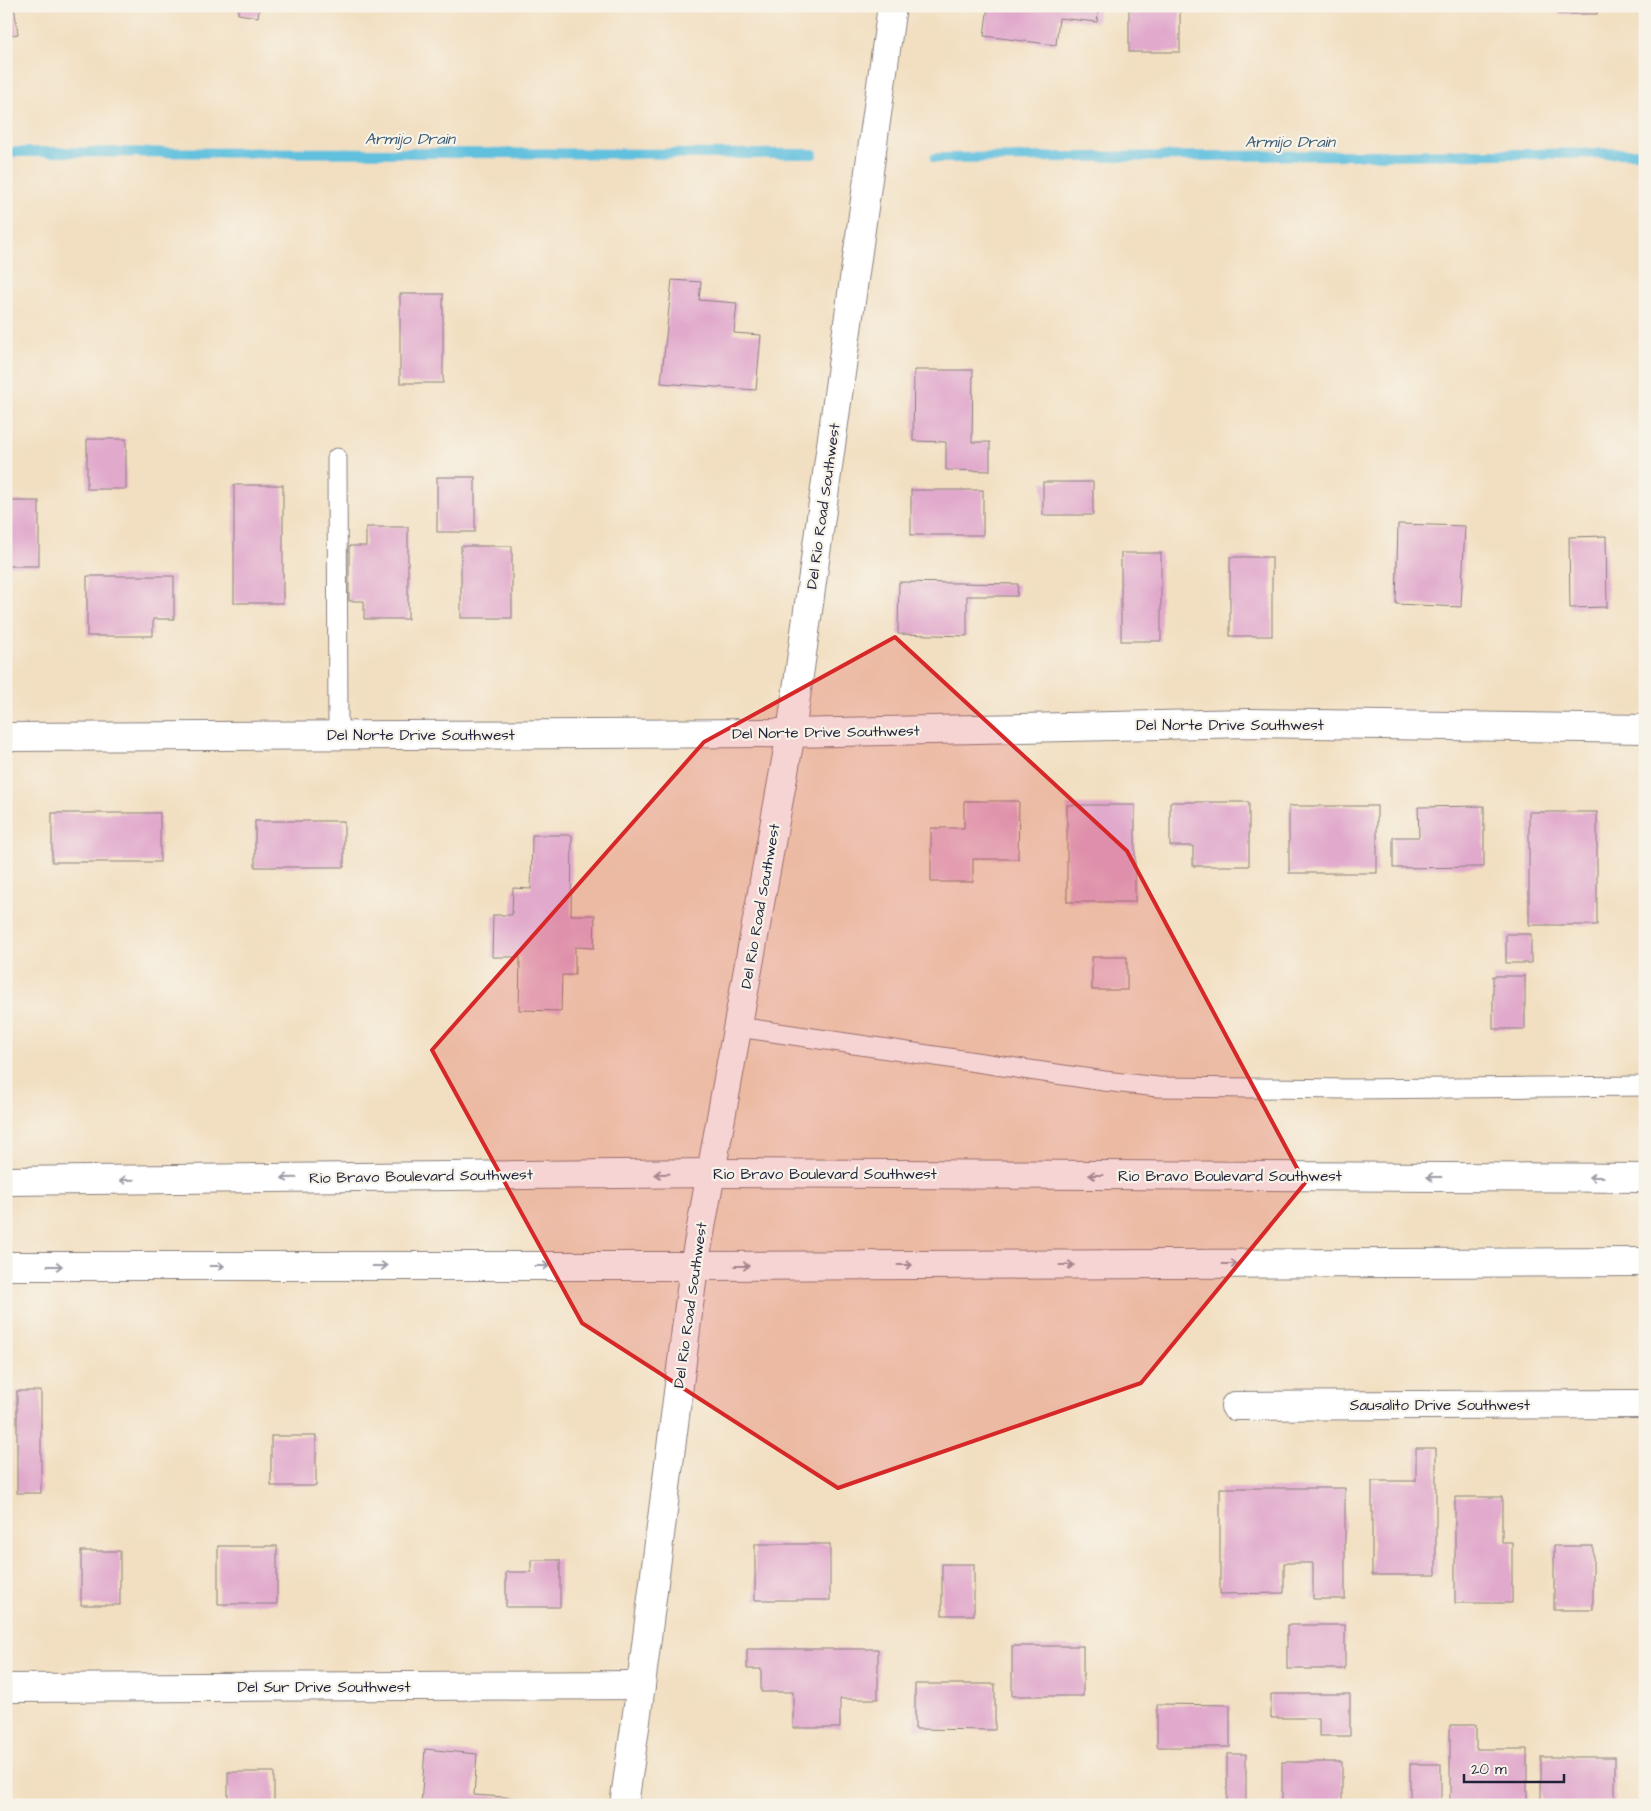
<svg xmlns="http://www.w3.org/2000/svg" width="1651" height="1811" font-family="'Architects Daughter',sans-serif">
<rect width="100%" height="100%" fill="#f7f3e8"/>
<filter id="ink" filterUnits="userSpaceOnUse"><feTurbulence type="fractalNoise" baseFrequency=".02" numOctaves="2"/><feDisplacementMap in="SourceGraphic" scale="10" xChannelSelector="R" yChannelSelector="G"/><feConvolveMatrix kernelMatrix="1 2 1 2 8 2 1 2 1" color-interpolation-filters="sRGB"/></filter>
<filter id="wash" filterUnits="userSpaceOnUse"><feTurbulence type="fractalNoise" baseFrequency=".0096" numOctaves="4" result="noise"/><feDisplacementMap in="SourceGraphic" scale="20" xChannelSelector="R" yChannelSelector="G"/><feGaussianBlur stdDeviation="1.12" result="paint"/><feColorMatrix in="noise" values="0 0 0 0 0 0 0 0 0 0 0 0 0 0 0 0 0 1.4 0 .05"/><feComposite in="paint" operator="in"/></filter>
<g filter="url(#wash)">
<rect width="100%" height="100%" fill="#f2dfc1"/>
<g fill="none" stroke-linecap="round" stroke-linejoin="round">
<g stroke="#60c0de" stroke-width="10">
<polyline points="6,152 813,154"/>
<polyline points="935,158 1645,153"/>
</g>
</g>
<g id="blocks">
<g fill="#e1a9cc">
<polygon points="6,6 14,6 18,34 6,36"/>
<polygon points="239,6 260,6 258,17 238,14"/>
<polygon points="988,6 1099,6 1097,22 1059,18 1056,45 984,36"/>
<rect x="1558" y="6" width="39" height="8"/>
<rect x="1129" y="9" width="51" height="43"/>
<polygon points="672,280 701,282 699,300 737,303 734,333 761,335 756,390 661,383"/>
<rect x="400" y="294" width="43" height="89"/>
<polygon points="914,370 973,370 972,442 990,442 990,471 946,470 946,442 913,441"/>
<rect x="87" y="439" width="39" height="50"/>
<rect x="437" y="477" width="38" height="55"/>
<rect x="1043" y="482" width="50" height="33"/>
<rect x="234" y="485" width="49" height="118"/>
<rect x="911" y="490" width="72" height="45"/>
<rect x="6" y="501" width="33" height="65"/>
<polygon points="1398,524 1465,526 1461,607 1396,604"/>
<polygon points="366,527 408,527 408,619 364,619 364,601 349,601 349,546 366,546"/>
<polygon points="1606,536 1607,607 1570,608 1569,537"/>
<rect x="461" y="546" width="51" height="72"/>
<rect x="1121" y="553" width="40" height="88"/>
<rect x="1230" y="557" width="42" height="79"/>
<polygon points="87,576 174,576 174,619 153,619 153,636 87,636"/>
<polygon points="899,582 1018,584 1017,596 967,596 967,636 898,634"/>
<polygon points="964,801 1019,801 1018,859 973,859 973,882 931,882 931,828 964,828"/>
<polygon points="1170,802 1249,802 1249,866 1193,866 1193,846 1170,846"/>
<rect x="1067" y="805" width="68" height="97"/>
<rect x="1289" y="806" width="88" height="67"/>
<polygon points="1484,806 1484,867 1393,868 1393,837 1419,837 1418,807"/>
<rect x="1529" y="812" width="68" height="113"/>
<rect x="52" y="813" width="108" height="49"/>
<rect x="255" y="821" width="89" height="46"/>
<polygon points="532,835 572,835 571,915 595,915 594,948 575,947 575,975 562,975 561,1011 519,1010 520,957 492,957 493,915 512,915 513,888 531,889"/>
<rect x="1506" y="934" width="25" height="29"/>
<rect x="1092" y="957" width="35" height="33"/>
<rect x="1493" y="976" width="32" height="53"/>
<rect x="17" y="1391" width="24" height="102"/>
<rect x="271" y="1436" width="45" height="50"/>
<polygon points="1416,1448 1436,1448 1436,1575 1372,1575 1372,1481 1416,1481"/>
<polygon points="1220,1488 1345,1488 1345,1599 1313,1599 1313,1563 1284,1563 1284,1593 1220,1594"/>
<polygon points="1455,1497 1502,1497 1502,1542 1512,1542 1512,1603 1455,1603"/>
<rect x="755" y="1544" width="75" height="56"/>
<rect x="218" y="1546" width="59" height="58"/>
<rect x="1554" y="1546" width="39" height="64"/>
<rect x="81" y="1551" width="39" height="54"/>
<polygon points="531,1560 560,1560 560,1607 506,1607 506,1572 531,1572"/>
<rect x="942" y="1564" width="32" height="51"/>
<rect x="1287" y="1625" width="58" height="44"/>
<rect x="1012" y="1646" width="71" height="50"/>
<polygon points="747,1649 878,1649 878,1699 840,1699 840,1728 793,1728 793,1692 761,1692 761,1669 747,1669"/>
<polygon points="915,1684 995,1684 995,1730 915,1729"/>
<polygon points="1271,1694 1350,1694 1350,1736 1319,1736 1319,1718 1271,1718"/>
<polygon points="1157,1704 1230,1705 1230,1747 1157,1747"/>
<polygon points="1450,1725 1476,1725 1476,1749 1527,1749 1527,1805 1450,1805"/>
<polygon points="425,1749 477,1754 474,1795 518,1798 517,1805 421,1805"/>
<polygon points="1227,1754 1246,1754 1246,1805 1218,1805 1218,1801 1227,1801"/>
<rect x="1541" y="1757" width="74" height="48"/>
<rect x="1282" y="1762" width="60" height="43"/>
<rect x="1410" y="1764" width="31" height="41"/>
<rect x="228" y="1772" width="46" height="33"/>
</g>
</g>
</g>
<g filter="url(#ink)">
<use href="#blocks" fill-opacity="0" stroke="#8a807e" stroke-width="1"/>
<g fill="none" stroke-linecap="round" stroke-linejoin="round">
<defs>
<g id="lane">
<polyline points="337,458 338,735"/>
<polyline points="738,1027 1104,1081 1158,1087 1350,1089 1645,1086"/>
</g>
<g id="street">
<polyline points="6,737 791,733 1250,723 1645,729"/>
<polyline points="1235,1406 1645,1404"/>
<polyline points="6,1688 641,1685"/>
<polyline points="624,1805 641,1685 694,1266 791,733 892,6"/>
</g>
<g id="primary">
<polyline points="6,1181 711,1173 1645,1178"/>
<polyline points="6,1266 694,1266 1645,1262"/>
</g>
</defs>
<use href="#lane" stroke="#8a807e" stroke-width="21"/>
<use href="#street" stroke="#8a807e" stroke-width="30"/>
<use href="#primary" stroke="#8a807e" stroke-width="30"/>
<use href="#lane" stroke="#fff" stroke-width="19"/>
<use href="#street" stroke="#fff" stroke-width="28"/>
<use href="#primary" stroke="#fff" stroke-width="28"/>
</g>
<defs><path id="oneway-shaft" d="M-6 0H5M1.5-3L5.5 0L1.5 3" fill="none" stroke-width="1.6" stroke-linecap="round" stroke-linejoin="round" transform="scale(1.25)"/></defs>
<g stroke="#9c9ca7">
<use href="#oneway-shaft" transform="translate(662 1174) rotate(179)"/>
<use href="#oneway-shaft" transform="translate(1096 1175) rotate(-180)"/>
<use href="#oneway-shaft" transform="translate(1434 1177) rotate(-180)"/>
<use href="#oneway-shaft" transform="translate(1596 1177) rotate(-180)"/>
<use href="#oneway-shaft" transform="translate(289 1178) rotate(179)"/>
<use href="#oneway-shaft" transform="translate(127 1180) rotate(179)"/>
<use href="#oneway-shaft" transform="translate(1230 1264)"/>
<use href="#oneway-shaft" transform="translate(905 1265)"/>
<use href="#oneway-shaft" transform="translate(1067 1265)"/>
<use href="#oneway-shaft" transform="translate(55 1266)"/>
<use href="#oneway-shaft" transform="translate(217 1266)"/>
<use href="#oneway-shaft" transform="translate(380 1266)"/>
<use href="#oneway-shaft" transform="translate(542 1266)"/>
<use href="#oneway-shaft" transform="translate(742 1266)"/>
</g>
</g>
<path fill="#d62828" fill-opacity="0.2" stroke="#d62828" stroke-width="4" stroke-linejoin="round" d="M 895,637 L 1127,851 L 1305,1183 L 1141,1383 L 838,1488 L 582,1323 L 432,1050 L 704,742 Z"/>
<g text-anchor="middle" stroke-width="4.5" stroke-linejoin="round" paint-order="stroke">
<g font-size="15" fill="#22223b" stroke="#f7f3e8">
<text transform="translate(823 506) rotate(-82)" y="5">Del Rio Road Southwest</text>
<text x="1230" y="730">Del Norte Drive Southwest</text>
<text transform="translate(826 732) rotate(-1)" y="5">Del Norte Drive Southwest</text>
<text x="421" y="740">Del Norte Drive Southwest</text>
<text transform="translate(760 906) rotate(-80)" y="5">Del Rio Road Southwest</text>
<text x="825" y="1179">Rio Bravo Boulevard Southwest</text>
<text transform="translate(421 1176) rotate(-1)" y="5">Rio Bravo Boulevard Southwest</text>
<text x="1230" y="1181">Rio Bravo Boulevard Southwest</text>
<text transform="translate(690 1305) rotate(-82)" y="5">Del Rio Road Southwest</text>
<text x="1440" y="1410">Sausalito Drive Southwest</text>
<text x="324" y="1692">Del Sur Drive Southwest</text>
</g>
<g font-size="16" font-style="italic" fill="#385974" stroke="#f7f3e8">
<text x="410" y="144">Armijo Drain</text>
<text x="1290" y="147">Armijo Drain</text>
</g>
</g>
<rect width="1651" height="1811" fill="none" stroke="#f7f3e8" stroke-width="25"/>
<path d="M1464 1774v8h100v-8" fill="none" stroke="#22223b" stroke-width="2.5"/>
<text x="1471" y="1774" font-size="15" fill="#22223b" stroke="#f7f3e8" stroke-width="4" paint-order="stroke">20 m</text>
</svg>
